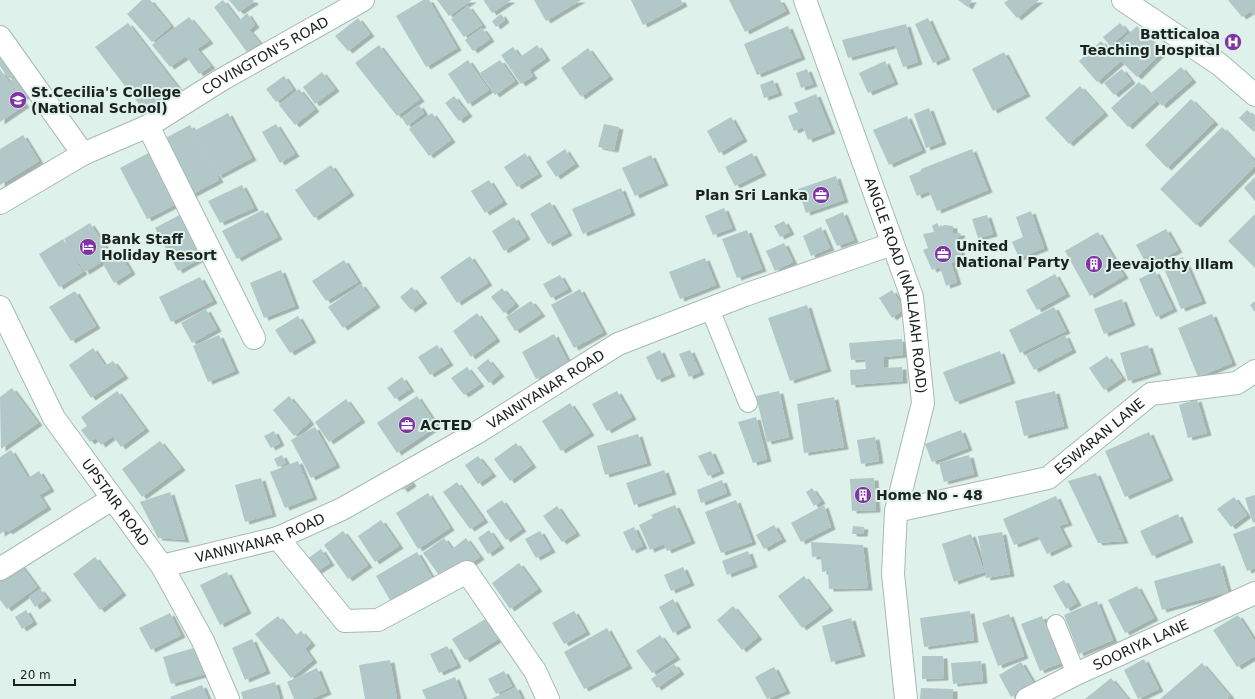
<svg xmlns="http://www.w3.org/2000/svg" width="1255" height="699" font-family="'DejaVu Sans',sans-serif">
<defs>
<filter id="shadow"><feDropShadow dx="4.5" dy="2.5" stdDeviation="0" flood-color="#0004"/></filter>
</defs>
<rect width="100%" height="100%" fill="#def2eb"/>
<g fill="#b1c7c8" filter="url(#shadow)">
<polygon points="142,0 150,0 171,26 152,42 127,14"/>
<polygon points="223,0 239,21 247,13 255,25 249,30 260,43 247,52 214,7"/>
<polygon points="229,0 253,0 254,2 239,12"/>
<polygon points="423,0 429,0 457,48 426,67 396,16"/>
<polygon points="437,0 472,0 449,16"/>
<polygon points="511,0 492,13 484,1 484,0"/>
<polygon points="534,0 581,0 546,21"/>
<polygon points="631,0 681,0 683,4 643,25"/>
<polygon points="729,0 780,0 786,11 745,32"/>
<polygon points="958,0 972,0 968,7"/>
<polygon points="1008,0 1039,0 1017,18 1004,3"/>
<polygon points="1228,0 1255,0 1255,16 1251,11 1242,17"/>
<polygon points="468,6 482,25 464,37 451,19"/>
<polygon points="501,14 505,20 496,27 492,21"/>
<polygon points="189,17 209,41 197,49 211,66 199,74 186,56 170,67 152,45"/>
<polygon points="358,18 370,34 348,51 335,36"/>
<polygon points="928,18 946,57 933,63 915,24"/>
<polygon points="128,23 179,89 145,112 95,47"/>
<polygon points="1120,23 1127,31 1110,46 1103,37"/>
<polygon points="906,24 918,62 903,67 895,45 848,58 842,40"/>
<polygon points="788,26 801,57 757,75 744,44"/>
<polygon points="1137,26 1162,52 1137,77 1121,61 1097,82 1079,61 1101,41 1110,51"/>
<polygon points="482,28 490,39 473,51 465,40"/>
<polygon points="379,45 420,99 397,116 355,63"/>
<polygon points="537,45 546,58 529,70 533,76 521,84 501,55 513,47 520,57"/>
<polygon points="588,48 609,77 581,97 561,68"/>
<polygon points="1004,52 1026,94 993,111 972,69"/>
<polygon points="0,56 16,74 9,79 0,66"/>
<polygon points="468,60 489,90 468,104 448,74"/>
<polygon points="500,60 515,81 495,95 480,73"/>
<polygon points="885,61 894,82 868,93 859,73"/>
<polygon points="1181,67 1192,80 1162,106 1151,93"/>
<polygon points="0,69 25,105 0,122"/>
<polygon points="807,69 813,84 801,88 796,73"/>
<polygon points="1122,69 1131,81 1114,95 1104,83"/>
<polygon points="322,72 335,89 315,104 303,87"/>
<polygon points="17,76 29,93 22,98 10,81"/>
<polygon points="284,76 293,89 276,102 266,89"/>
<polygon points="773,80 778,93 764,98 760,85"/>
<polygon points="1139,82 1156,101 1128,127 1111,108"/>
<polygon points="1080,86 1104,113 1069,144 1045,118"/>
<polygon points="299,89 315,109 295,125 279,105"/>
<polygon points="816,94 831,131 808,140 803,127 794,131 788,116 798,112 794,103"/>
<polygon points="454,96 468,114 459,121 445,103"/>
<polygon points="1191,99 1214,122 1167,168 1145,145"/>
<polygon points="419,105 424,113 407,126 402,118"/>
<polygon points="929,108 942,142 926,148 914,114"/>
<polygon points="1247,110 1255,117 1254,132 1239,118"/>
<polygon points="228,113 252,158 218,176 194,131"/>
<polygon points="432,113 451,140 429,156 409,129"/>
<polygon points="907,116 922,150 889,165 873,130"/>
<polygon points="731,117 743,139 719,153 707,131"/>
<polygon points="276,124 295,154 280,163 262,132"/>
<polygon points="604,124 619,127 614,150 598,147"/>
<polygon points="190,125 219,180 189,196 160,141"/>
<polygon points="1222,127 1255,161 1255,166 1196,225 1160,189"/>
<polygon points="23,135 39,161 0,185 0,149"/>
<polygon points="565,149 575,164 556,177 546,162"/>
<polygon points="972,149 988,190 937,211 929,191 917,196 909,176 921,171 921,169"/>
<polygon points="150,152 178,203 147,219 120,168"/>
<polygon points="525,153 538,174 517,187 504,167"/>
<polygon points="752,153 762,173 735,186 725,167"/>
<polygon points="651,155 664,183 635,196 622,168"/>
<polygon points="331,165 350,193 314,218 295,190"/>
<polygon points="836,176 844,200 806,213 798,189"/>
<polygon points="1255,177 1255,201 1244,188"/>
<polygon points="489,180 503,202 485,213 471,191"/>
<polygon points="242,185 254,208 220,223 208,201"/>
<polygon points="621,188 631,213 583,234 572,209"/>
<polygon points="550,202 568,233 548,244 530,214"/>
<polygon points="724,208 732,228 713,235 705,216"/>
<polygon points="263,210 278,237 237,259 222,231"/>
<polygon points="1031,211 1044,248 1019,258 1012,242 1023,237 1016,217"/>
<polygon points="843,212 854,240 837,246 825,220"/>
<polygon points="183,213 205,256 178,271 155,228"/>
<polygon points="1255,214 1255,268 1228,241"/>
<polygon points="987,215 993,234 978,238 972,219"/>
<polygon points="514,217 526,237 504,251 492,231"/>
<polygon points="784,221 790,232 780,237 774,226"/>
<polygon points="90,223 111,256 85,272 64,239"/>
<polygon points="937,223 940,228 944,225 953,226 953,233 960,233 961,235 955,239 963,258 951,263 957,282 946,286 940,267 932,270 923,250 928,248 923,234 934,232 932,226"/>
<polygon points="821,227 830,248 811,256 803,236"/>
<polygon points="1166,229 1178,250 1148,267 1136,245"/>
<polygon points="747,230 762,269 737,278 722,239"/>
<polygon points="1098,232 1124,276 1090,296 1065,251"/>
<polygon points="63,239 83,272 59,287 39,254"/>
<polygon points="784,243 793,262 775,271 766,251"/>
<polygon points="120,253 131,272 114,283 103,264"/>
<polygon points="470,256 488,283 457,303 440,277"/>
<polygon points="1183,257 1202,301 1181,309 1163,266"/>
<polygon points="705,258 716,285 680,299 669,272"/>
<polygon points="344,260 358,282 326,301 312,281"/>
<polygon points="281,270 295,306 264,318 250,283"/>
<polygon points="1155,271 1173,309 1156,317 1139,279"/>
<polygon points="1055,274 1066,294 1037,310 1026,290"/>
<polygon points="560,275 568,289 551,298 543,284"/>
<polygon points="200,277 213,301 171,322 159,297"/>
<polygon points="361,284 376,305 343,328 328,307"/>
<polygon points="412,287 423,301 411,310 400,297"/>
<polygon points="502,288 515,304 504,313 491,297"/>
<polygon points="580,289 603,332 574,348 551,305"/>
<polygon points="892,290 904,309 892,318 879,298"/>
<polygon points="75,291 96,326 71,341 49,307"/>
<polygon points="1122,299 1131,323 1104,334 1094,309"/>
<polygon points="531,301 541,314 515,331 506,317"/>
<polygon points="1255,301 1255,312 1250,305"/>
<polygon points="807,305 827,369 790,381 768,318"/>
<polygon points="1054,307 1066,331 1020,353 1009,330"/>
<polygon points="206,309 217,329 192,343 181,323"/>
<polygon points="477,313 496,339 471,357 453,331"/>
<polygon points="1212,314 1232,363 1198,377 1178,328"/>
<polygon points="298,316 312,340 290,353 275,330"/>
<polygon points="554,334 568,362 536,379 522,352"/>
<polygon points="219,335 235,371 208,382 193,346"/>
<polygon points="1065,335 1072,350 1034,370 1026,355"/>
<polygon points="902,339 903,355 884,357 884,368 902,367 903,381 851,385 850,370 866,369 865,359 851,360 849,343"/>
<polygon points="437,345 449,363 430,375 418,357"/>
<polygon points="1148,345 1157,372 1128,381 1120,353"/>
<polygon points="93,348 105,366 113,361 124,376 91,398 69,365"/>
<polygon points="660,350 671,374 657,380 646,357"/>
<polygon points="690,350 700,372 689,377 679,354"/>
<polygon points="1000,351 1011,381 955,402 943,372"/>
<polygon points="1107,356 1122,378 1104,390 1089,368"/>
<polygon points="488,359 500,374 489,383 477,368"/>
<polygon points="467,367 480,384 464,395 451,378"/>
<polygon points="402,377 410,389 395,399 387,388"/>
<polygon points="12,388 38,423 1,449 0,397"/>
<polygon points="117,391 145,429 121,447 113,436 101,445 96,438 90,442 81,430 87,426 81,417"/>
<polygon points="617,391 632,417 607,431 592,404"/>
<polygon points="779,391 789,437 767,442 756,396"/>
<polygon points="1055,391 1064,426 1024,436 1015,401"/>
<polygon points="289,396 310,422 294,436 273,410"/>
<polygon points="417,396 437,426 397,453 377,423"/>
<polygon points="834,397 844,447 804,453 797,404"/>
<polygon points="346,399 361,420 329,442 315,422"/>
<polygon points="1197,399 1207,433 1188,438 1179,405"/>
<polygon points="570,403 590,433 561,451 542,421"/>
<polygon points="756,417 767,459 753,463 738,422"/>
<polygon points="315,427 336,465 311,478 291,440"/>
<polygon points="961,430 968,448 932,462 925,444"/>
<polygon points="274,431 280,443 271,448 264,436"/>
<polygon points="1149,432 1169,478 1125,497 1105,451"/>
<polygon points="638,434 647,463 605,475 597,446"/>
<polygon points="875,437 879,461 861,464 857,440"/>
<polygon points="160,441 181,468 142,497 122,469"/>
<polygon points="516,443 532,465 510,481 494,459"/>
<polygon points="11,450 28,478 39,471 50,489 39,495 47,507 8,532 7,530 0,534 0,457"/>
<polygon points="711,451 720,471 708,476 698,456"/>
<polygon points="282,455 286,463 278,467 274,459"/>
<polygon points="969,455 974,474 944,482 939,463"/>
<polygon points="478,456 492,474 478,484 465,465"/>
<polygon points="298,461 313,497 285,508 270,472"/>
<polygon points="664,470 672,492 634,505 626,483"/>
<polygon points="1096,473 1124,541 1098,543 1068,481"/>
<polygon points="261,478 272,514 245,522 235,485"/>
<polygon points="408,478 412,484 403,490 399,484"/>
<polygon points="874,478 876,510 852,511 850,479"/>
<polygon points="722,480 727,493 701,503 697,490"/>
<polygon points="457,482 484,520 470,529 443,492"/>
<polygon points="812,488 821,501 814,506 806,492"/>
<polygon points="170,492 185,540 158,538 140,502"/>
<polygon points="428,493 450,528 418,549 396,513"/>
<polygon points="1255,495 1255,522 1253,523 1245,498"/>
<polygon points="1056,496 1068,523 1059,526 1068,544 1047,554 1038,536 1014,545 1003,519"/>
<polygon points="1234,497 1247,515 1231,527 1217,509"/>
<polygon points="502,500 522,529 506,540 486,511"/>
<polygon points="736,500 752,542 721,553 705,512"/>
<polygon points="675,505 691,541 667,551 664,544 650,550 639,525 653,518 651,515"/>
<polygon points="824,505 831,527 801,542 791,523"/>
<polygon points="557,506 576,533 562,542 543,516"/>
<polygon points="1178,514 1189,540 1152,556 1140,531"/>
<polygon points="381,520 399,546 375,562 358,536"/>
<polygon points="774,525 782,539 764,549 756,535"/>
<polygon points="853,526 864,527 863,534 852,534"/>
<polygon points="1255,526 1255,568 1247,571 1233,534"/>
<polygon points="634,527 643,546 632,551 623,532"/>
<polygon points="489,530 500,546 488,554 478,538"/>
<polygon points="343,531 368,565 348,579 324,545"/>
<polygon points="540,531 551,550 536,558 525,539"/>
<polygon points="1002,532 1010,574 986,578 978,536"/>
<polygon points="971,534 984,572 954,582 942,544"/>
<polygon points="444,538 452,549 466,538 480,557 444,582 423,553"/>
<polygon points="811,542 863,545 868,588 829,589 828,571 822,572 821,556 812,557"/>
<polygon points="321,549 330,563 313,574 304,561"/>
<polygon points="748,551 753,565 727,575 722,561"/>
<polygon points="417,552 435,583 394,607 376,576"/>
<polygon points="95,557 122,593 100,610 73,574"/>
<polygon points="519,563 538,589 510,609 492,583"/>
<polygon points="1220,563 1228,592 1162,610 1154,581"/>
<polygon points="20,564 37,587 7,609 0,600 0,579"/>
<polygon points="683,567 690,583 671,591 664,575"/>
<polygon points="227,572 247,611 220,625 200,585"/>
<polygon points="804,576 829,608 802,628 778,596"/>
<polygon points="1064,580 1077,603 1066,609 1053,586"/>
<polygon points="1137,586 1154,618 1125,633 1108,600"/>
<polygon points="40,589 47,598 35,607 29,597"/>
<polygon points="673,599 687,625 673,633 659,607"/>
<polygon points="1097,601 1113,640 1079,654 1064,615"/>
<polygon points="733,606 758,637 742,650 717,620"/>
<polygon points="26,610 33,622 22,629 15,617"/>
<polygon points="574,611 586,632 564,644 552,623"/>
<polygon points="970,611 974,640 924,647 920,618"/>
<polygon points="170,613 181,635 151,650 139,628"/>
<polygon points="1009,614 1024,656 998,666 982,623"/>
<polygon points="1238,615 1255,641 1255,656 1237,667 1213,630"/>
<polygon points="278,616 295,636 301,631 311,643 305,649 313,660 291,678 255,634"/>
<polygon points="1042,616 1061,663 1040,671 1021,624"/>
<polygon points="487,618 500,638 465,660 452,639"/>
<polygon points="851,618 861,654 831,662 822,626"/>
<polygon points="607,628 628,666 584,689 564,652"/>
<polygon points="660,635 676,657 652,673 636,651"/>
<polygon points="252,639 266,671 245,680 232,648"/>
<polygon points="447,646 457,665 439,673 430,654"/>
<polygon points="197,647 205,674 171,684 163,657"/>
<polygon points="922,656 943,656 944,678 922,679"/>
<polygon points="1144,659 1159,689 1138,699 1124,670"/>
<polygon points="390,660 397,699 365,699 359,665"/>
<polygon points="981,661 983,681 953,684 951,663"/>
<polygon points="1021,662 1034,684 1011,697 999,675"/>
<polygon points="1202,663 1230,696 1227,699 1160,699"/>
<polygon points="674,664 680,672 657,688 651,679"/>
<polygon points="774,667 786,691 767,699 755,677"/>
<polygon points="317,668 327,692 311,699 294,699 287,682"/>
<polygon points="504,671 512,686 496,694 488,679"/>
<polygon points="455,677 464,699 426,699 422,690"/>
<polygon points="1111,678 1128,699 1085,699"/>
<polygon points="275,682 280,699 243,699 241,692"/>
<polygon points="202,685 208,699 171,699 170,697"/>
<polygon points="516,687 522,699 491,699"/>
<polygon points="921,688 953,689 953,699 920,699"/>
</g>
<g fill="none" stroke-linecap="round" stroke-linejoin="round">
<defs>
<g id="pedestrian">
<polyline points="710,309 748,403"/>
<polyline points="1056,624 1076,674"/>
</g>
<g id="minor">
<path id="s1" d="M 805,0 L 912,297 L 923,403 L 896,511 L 893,574 L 906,699"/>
<polyline points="0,37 83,154"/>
<polyline points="148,126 254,338"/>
<path id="s2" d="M 0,307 L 54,418 L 162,566 L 203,641 L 228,699"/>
<path id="s3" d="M 896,511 L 1048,478 L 1151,394 L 1237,383 L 1255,371"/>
<polyline points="278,538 345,621 378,620 467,572 535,671 548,699"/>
<path id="s4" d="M 162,566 L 278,538 L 342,509 L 478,432 L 618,344 L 745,295 L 892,244"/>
<polyline points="0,569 112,499"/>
<path id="s5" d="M 1027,699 L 1076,674 L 1255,593"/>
</g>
<g id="secondary">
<path id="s6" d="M 0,203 L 83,154 L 148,126 L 221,80 L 363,0"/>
</g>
<polyline id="primary" points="1123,0 1219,64 1255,95"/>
</defs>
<use href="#pedestrian" stroke="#a6bab2" stroke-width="20"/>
<use href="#minor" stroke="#a6bab2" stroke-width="24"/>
<use href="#secondary" stroke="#a6bab2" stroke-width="24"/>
<use href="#primary" stroke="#a6bab2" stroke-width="24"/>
<use href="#pedestrian" stroke="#fff" stroke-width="18"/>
<use href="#minor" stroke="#fff" stroke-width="22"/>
<use href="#secondary" stroke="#fff" stroke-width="22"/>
<use href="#primary" stroke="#fff" stroke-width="22"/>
</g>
<defs>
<symbol id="hospital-disc" viewBox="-11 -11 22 22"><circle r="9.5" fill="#8033a4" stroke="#def2eb"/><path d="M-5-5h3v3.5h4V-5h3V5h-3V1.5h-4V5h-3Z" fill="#fff"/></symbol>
<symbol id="school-disc" viewBox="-11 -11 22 22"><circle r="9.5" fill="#8033a4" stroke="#def2eb"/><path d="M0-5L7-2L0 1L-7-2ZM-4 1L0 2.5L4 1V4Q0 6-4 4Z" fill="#fff"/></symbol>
<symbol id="office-disc" viewBox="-11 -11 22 22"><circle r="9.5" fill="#8033a4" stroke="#def2eb"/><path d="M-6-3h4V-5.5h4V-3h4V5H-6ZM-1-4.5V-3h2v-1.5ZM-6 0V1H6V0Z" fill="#fff"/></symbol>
<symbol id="hotel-disc" viewBox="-11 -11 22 22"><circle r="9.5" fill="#8033a4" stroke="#def2eb"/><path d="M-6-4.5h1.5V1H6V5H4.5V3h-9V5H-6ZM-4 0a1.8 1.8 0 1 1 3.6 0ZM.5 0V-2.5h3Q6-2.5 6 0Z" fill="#fff"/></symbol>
<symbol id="building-disc" viewBox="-11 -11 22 22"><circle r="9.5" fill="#8033a4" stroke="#def2eb"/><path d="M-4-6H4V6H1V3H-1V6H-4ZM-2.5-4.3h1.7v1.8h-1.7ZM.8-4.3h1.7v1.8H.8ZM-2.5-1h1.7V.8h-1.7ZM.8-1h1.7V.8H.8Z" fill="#fff"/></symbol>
</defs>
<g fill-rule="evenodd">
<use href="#hospital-disc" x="1223" y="32" width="20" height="20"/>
<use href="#school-disc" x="8" y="90" width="20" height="20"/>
<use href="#office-disc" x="811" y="185" width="20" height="20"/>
<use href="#hotel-disc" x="78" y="237" width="20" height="20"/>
<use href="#office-disc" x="933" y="244" width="20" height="20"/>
<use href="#building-disc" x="1084" y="254" width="20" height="20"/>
<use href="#office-disc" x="397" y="415" width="20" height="20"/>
<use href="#building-disc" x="853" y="485" width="20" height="20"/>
</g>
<g text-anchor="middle" stroke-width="4" stroke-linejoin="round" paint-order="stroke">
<g font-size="14" font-weight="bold" fill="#1a211e" stroke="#def2eb" text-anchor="start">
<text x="1220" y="39" text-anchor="end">Batticaloa<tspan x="1220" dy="16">Teaching Hospital</tspan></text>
<text x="31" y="97">St.Cecilia's College<tspan x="31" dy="16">(National School)</tspan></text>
<text x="808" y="200" text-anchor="end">Plan Sri Lanka</text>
<text x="101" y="244">Bank Staff<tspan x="101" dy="16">Holiday Resort</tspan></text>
<text x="956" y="251">United<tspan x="956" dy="16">National Party</tspan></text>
<text x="1107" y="269">Jeevajothy Illam</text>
<text x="420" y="430">ACTED</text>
<text x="876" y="500">Home No - 48</text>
</g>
<g font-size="14" fill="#1a211e" stroke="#def2eb">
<text dy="5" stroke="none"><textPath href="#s6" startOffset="304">COVINGTON'S ROAD</textPath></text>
<text dy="5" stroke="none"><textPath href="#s1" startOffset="301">ANGLE ROAD (NALLAIAH ROAD)</textPath></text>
<text dy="5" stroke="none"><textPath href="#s4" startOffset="426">VANNIYANAR ROAD</textPath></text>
<text dy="5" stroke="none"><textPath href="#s3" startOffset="222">ESWARAN LANE</textPath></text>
<text dy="5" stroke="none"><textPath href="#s2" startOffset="228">UPSTAIR ROAD</textPath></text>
<text dy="5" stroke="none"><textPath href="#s4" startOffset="102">VANNIYANAR ROAD</textPath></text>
<text dy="5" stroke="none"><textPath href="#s5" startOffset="126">SOORIYA LANE</textPath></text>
</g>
</g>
<path d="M14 679v6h61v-6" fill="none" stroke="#1a211e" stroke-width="2"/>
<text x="20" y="679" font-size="12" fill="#1a211e" stroke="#def2eb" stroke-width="3" paint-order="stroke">20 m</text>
</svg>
